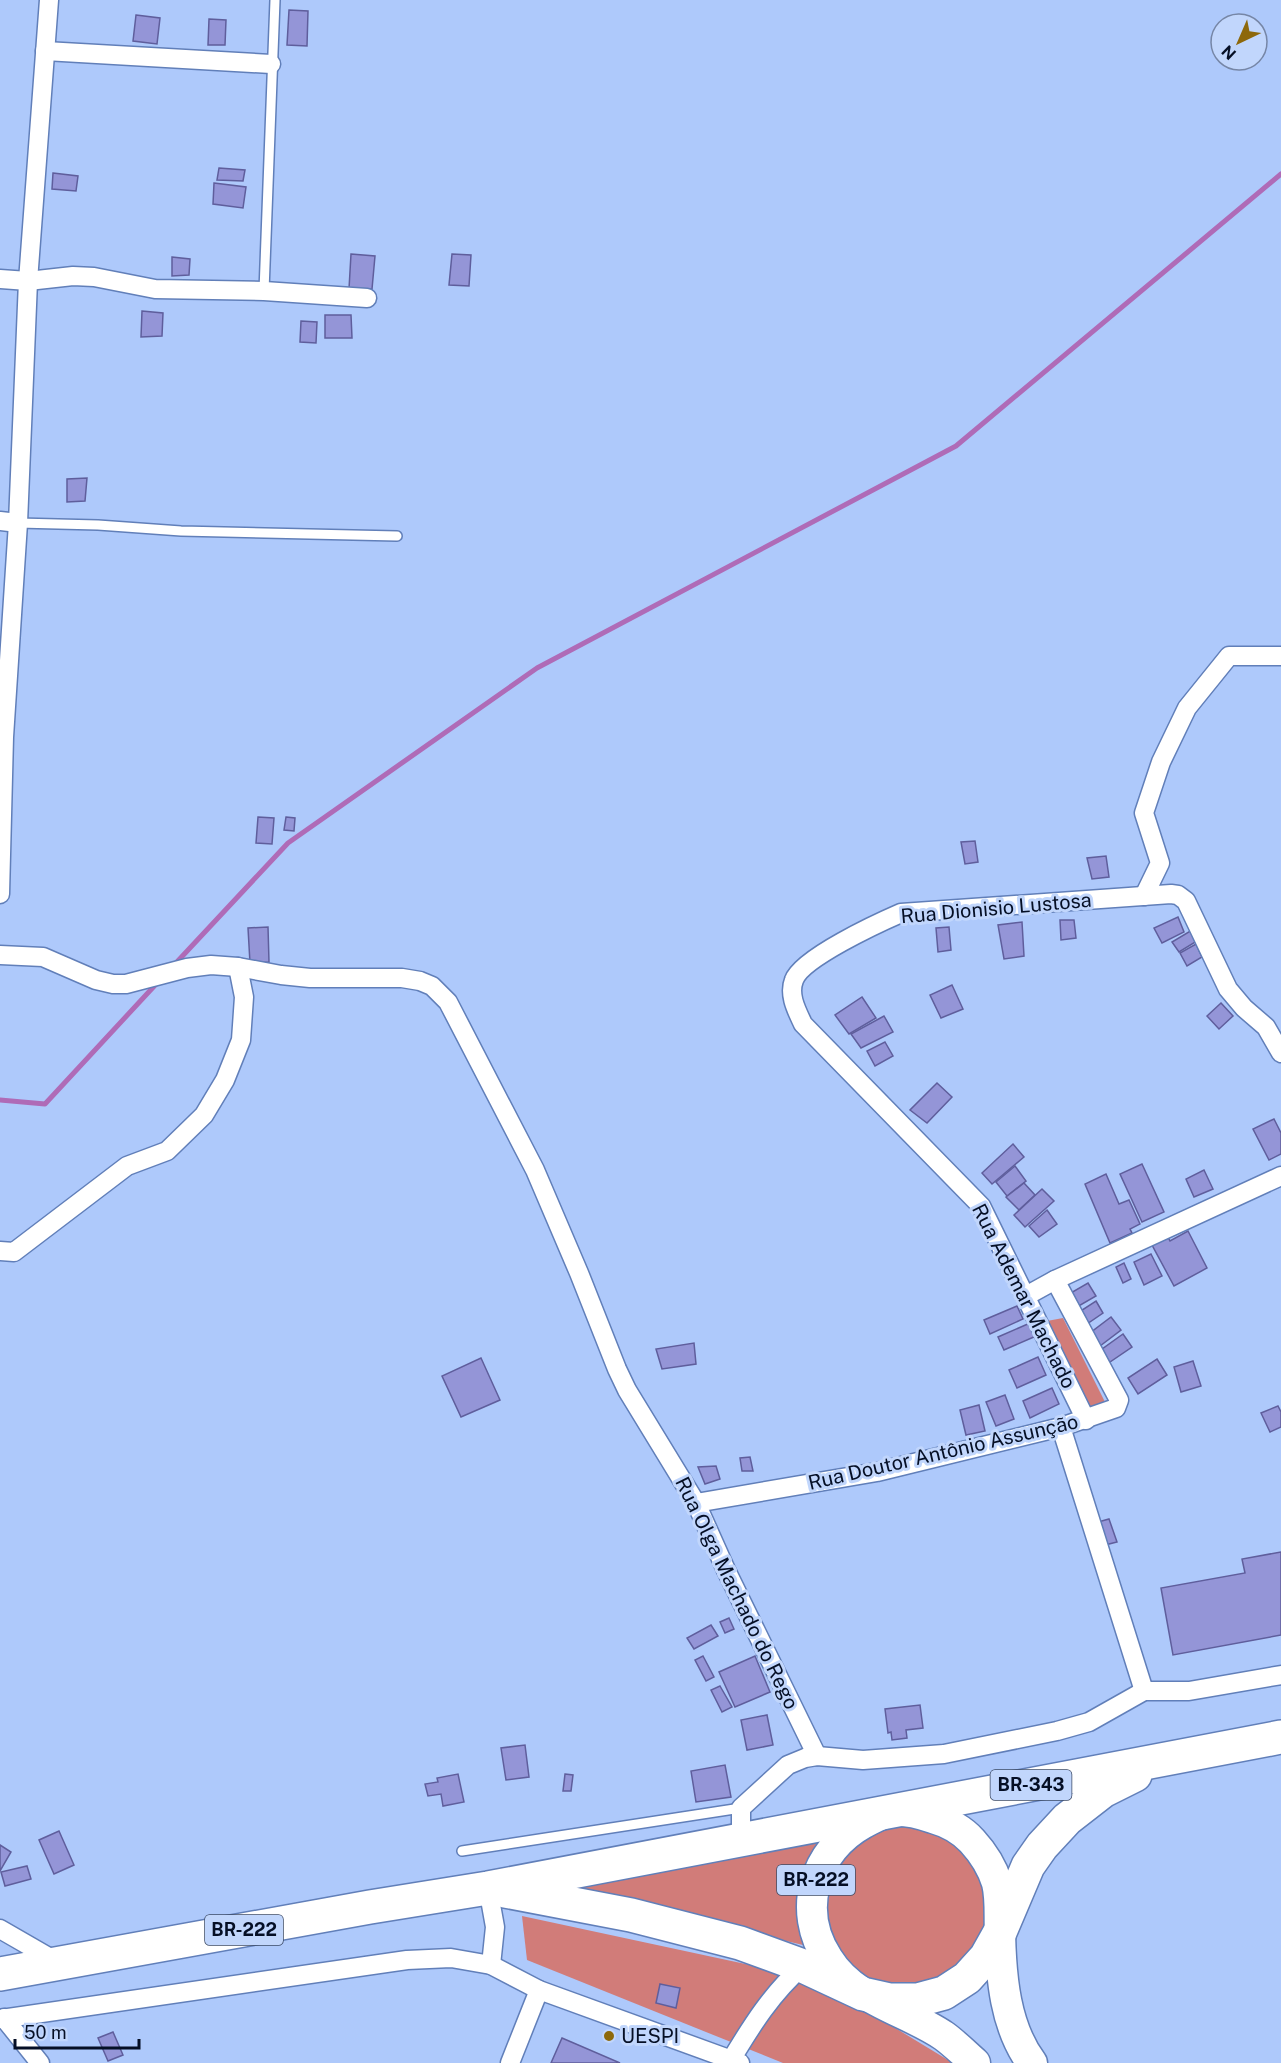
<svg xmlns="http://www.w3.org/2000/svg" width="1281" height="2063" font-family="'Public Sans',sans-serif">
<rect width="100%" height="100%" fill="#aec9fb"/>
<g fill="#d17c79">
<polygon points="1063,1318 1106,1404 1087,1412 1047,1321"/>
<polygon points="914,1825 939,1832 978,1866 990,1919 964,1970 912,1992 857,1975 837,1954 823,1901 830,1876 863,1837 888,1827"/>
<polygon points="828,1839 804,1884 803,1945 558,1886"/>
<polygon points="522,1916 769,1969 854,2003 953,2063 783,2063 527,1960"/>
</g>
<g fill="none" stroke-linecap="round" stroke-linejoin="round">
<g stroke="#af6bb7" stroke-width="5">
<polyline points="175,964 288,843 537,668 956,446 1281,174"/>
<polyline points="0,1100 45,1104 158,982"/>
</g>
</g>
<g fill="#9495d7" stroke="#5f5e9c" stroke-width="1.5">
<polygon points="289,10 308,11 307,46 287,45"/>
<polygon points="136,15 160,18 157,44 133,41"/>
<polygon points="209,19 226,20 225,45 208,45"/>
<polygon points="219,168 245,170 243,181 217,180"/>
<polygon points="53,173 78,176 76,191 52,189"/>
<polygon points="214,183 246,187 243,208 213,204"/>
<polygon points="351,254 375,256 372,289 349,289"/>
<polygon points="452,254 471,255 469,286 449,285"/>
<polygon points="172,257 190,259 189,275 172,276"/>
<polygon points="142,311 163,313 162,336 141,337"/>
<polygon points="325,315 351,315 352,338 325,338"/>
<polygon points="301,321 317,322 316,343 300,342"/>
<polygon points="87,478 85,501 67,502 67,479"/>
<polygon points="258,817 274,818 272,844 256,843"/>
<polygon points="286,817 295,818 294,831 284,830"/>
<polygon points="975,841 978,862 965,864 961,842"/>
<polygon points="1106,856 1109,877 1092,879 1087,858"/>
<polygon points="1178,917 1184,932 1162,943 1154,928"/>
<polygon points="1060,920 1074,920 1076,938 1061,940"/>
<polygon points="1022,922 1024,956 1004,959 998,925"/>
<polygon points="268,927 269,962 250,963 248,928"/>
<polygon points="949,927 951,950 938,952 936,928"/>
<polygon points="1192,930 1197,941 1179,952 1172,942"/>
<polygon points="1196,944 1202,957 1187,966 1180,953"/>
<polygon points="952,985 963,1009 941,1018 930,995"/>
<polygon points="862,997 876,1018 849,1034 835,1015"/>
<polygon points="1221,1003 1233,1016 1219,1029 1207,1016"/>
<polygon points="884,1016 893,1032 861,1048 851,1034"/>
<polygon points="885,1042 893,1056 875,1066 867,1051"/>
<polygon points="937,1083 952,1097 927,1123 910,1110"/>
<polygon points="1274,1119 1281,1133 1281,1154 1269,1160 1253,1129"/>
<polygon points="1013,1144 1024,1157 992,1184 982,1173"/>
<polygon points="1142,1164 1164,1212 1142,1222 1120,1174"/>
<polygon points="1015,1166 1026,1181 1007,1196 996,1182"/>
<polygon points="1204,1170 1213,1189 1194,1197 1186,1179"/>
<polygon points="1106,1174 1119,1204 1129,1200 1140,1224 1130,1229 1132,1233 1110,1243 1085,1184"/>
<polygon points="1024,1183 1035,1195 1019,1210 1006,1197"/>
<polygon points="1042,1189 1054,1201 1025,1227 1014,1215"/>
<polygon points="1047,1210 1057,1224 1039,1237 1029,1226"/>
<polygon points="1188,1231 1207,1268 1174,1286 1152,1245 1168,1237 1170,1241"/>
<polygon points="1151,1254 1162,1276 1144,1285 1134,1262"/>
<polygon points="1124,1263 1131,1279 1123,1283 1116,1267"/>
<polygon points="1088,1283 1096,1296 1077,1307 1069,1294"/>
<polygon points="1096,1301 1103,1313 1084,1326 1076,1314"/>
<polygon points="1017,1306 1023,1319 990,1334 984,1320"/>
<polygon points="1111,1317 1121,1330 1100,1346 1090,1333"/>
<polygon points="1030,1323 1036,1336 1004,1350 998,1337"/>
<polygon points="1123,1334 1132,1347 1107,1364 1098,1352"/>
<polygon points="694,1343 696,1364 662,1369 656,1349"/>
<polygon points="1038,1357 1046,1375 1017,1388 1009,1370"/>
<polygon points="481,1358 500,1400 461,1417 442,1376"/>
<polygon points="1157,1359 1167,1375 1138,1394 1128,1378"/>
<polygon points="1193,1361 1201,1386 1181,1392 1174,1367"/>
<polygon points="1052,1388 1059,1404 1030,1418 1023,1401"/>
<polygon points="1005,1395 1014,1419 996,1426 986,1402"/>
<polygon points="979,1405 985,1431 966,1435 960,1410"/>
<polygon points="1278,1406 1281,1412 1281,1427 1270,1432 1261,1413"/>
<polygon points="750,1457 753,1471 742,1471 740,1458"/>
<polygon points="716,1466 720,1479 705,1484 698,1467"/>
<polygon points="1109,1519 1117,1542 1105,1545 1098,1522"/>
<polygon points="1281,1552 1281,1635 1173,1655 1161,1588 1245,1573 1242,1559"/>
<polygon points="729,1618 734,1629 725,1633 720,1622"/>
<polygon points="711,1625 718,1636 694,1649 687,1638"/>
<polygon points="703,1656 714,1677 706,1681 695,1660"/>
<polygon points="755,1656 770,1692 735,1707 719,1672"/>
<polygon points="720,1686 732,1707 722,1712 711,1690"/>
<polygon points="920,1705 923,1728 906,1730 907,1738 892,1740 891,1732 888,1733 885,1709"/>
<polygon points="767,1715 773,1745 747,1750 741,1720"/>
<polygon points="525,1745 529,1777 506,1780 501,1748"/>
<polygon points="725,1765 731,1797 696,1802 691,1771"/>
<polygon points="458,1774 464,1802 443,1806 441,1794 428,1796 425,1784 438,1782 437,1778"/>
<polygon points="565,1774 573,1775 571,1791 563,1791"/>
<polygon points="59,1831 74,1865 54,1874 39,1840"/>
<polygon points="0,1845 11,1852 0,1871"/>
<polygon points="27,1866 31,1879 5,1886 1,1872"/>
<polygon points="660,1984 680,1988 676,2008 656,2003"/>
<polygon points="113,2032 123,2055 108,2061 98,2038"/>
<polygon points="562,2038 620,2063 551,2063"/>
</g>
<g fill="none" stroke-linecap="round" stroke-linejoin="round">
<defs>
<g id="lane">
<polyline points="264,291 275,0"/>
<polyline points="18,523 98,525 181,531 397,536"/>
<polyline points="462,1851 741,1808"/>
</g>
<g id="street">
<polyline points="45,51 271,64"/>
<polyline points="0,279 28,281 73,276 94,277 155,289 264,291 367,298"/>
<polyline points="0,521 18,523"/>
<polyline points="0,894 4,737 18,523 28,281 49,0"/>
<polyline points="1144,896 1160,863 1144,813 1161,762 1187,708 1229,656 1281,656"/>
<polyline points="0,955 43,957 96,980 113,984 126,984 187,968 211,965 238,967 281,975 310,978 402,978 420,981 432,986 448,1002 535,1170 579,1273 617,1369 627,1390 696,1503 726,1570 817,1756"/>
<polyline points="0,1251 14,1252 127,1166 167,1151 204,1115 225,1080 241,1040 244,997 238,967"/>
<polyline points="1026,1296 1055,1280 1281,1176"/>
<path d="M 1086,1420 L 981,1206 L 803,1024 C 797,1011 788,995 794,980 C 802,958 878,923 901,913 L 1171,894 L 1178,895 L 1186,901 L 1228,989 L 1244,1008 L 1266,1027 L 1281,1053"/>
<polyline points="1061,1427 1144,1691"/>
<polyline points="696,1503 877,1472 1061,1427 1116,1408 1119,1400 1055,1280"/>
<polyline points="741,1839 741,1808 788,1765 805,1758 817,1756 863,1760 944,1754 1057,1731 1089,1722 1144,1691 1189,1691 1281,1675"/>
<polyline points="488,1888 495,1927 491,1965"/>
<polyline points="0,1929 59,1963"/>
<polyline points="4,2018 40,2063"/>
<polyline points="0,2019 407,1960 451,1958 491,1965 539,1990 740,2063"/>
<path d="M 731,2060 C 752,2025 772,1993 803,1966"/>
<polyline points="510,2063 539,1990"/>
</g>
<path id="primary" d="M 975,2063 C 965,2054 955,2044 944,2036 C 906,2010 854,2001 828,1959 C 796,1910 814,1851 864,1823 C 872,1819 883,1812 893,1811 C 905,1810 921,1814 933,1818 C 947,1822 962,1830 972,1841 C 983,1853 992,1867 997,1883 C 1001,1899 999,1917 1000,1933 C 1001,1977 1005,2027 1032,2063"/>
<g id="highway">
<polyline points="505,1891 631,1915 740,1943 803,1966 863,1994 890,2000 918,2000 944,1993 967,1978 986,1957 1000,1932 1028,1866 1042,1846 1067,1819 1103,1791 1135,1775"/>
<polyline points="0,1974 370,1907 488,1888 1281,1737"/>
</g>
</defs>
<use href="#lane" stroke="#617fb9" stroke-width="12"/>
<use href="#street" stroke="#617fb9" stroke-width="21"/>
<use href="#primary" stroke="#617fb9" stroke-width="33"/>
<use href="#highway" stroke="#617fb9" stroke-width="36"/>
<use href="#lane" stroke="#fff" stroke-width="9"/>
<use href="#street" stroke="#fff" stroke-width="18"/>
<use href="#primary" stroke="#fff" stroke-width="30"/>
<use href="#highway" stroke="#fff" stroke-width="33"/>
</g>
<circle fill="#8d680b" stroke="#c1d6fc" stroke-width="2" cx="609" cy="2036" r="6"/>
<g text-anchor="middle" stroke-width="6" stroke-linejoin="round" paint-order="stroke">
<g fill="#c1d6fc" stroke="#3d4b66" stroke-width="1.5">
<rect x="990.5" y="1770" width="81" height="30" rx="4.5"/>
<rect x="777" y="1865" width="78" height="30" rx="4.5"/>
<rect x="205" y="1915" width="78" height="30" rx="4.5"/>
</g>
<g font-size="18" font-weight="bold" fill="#050f25">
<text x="1031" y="1791">BR-343</text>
<text x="816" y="1886">BR-222</text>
<text x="244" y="1936">BR-222</text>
</g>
<g font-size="20" fill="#050f25" stroke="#c1d6fc">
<text transform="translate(996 908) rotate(-5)" y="7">Rua Dionisio Lustosa</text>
<text transform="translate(1024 1296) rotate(63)" y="7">Rua Ademar Machado</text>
<text transform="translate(943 1452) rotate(-13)" y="7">Rua Doutor Antônio Assunção</text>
<text transform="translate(737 1593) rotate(64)" y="7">Rua Olga Machado do Rego</text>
</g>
<g font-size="20" fill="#050f25" stroke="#c1d6fc" text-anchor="start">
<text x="621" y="2043">UESPI</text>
</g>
</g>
<g transform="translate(1239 42) rotate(224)"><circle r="28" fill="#c1d6fc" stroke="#7686a6" stroke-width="1.5"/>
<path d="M0-4.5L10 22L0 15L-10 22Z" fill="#8d680b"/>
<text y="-9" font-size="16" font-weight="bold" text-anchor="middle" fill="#050f25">N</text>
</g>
<path d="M15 2039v9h124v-9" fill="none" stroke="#050f25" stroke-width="3"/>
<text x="24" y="2039" font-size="18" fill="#050f25" stroke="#c1d6fc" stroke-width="4.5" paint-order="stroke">50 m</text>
</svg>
